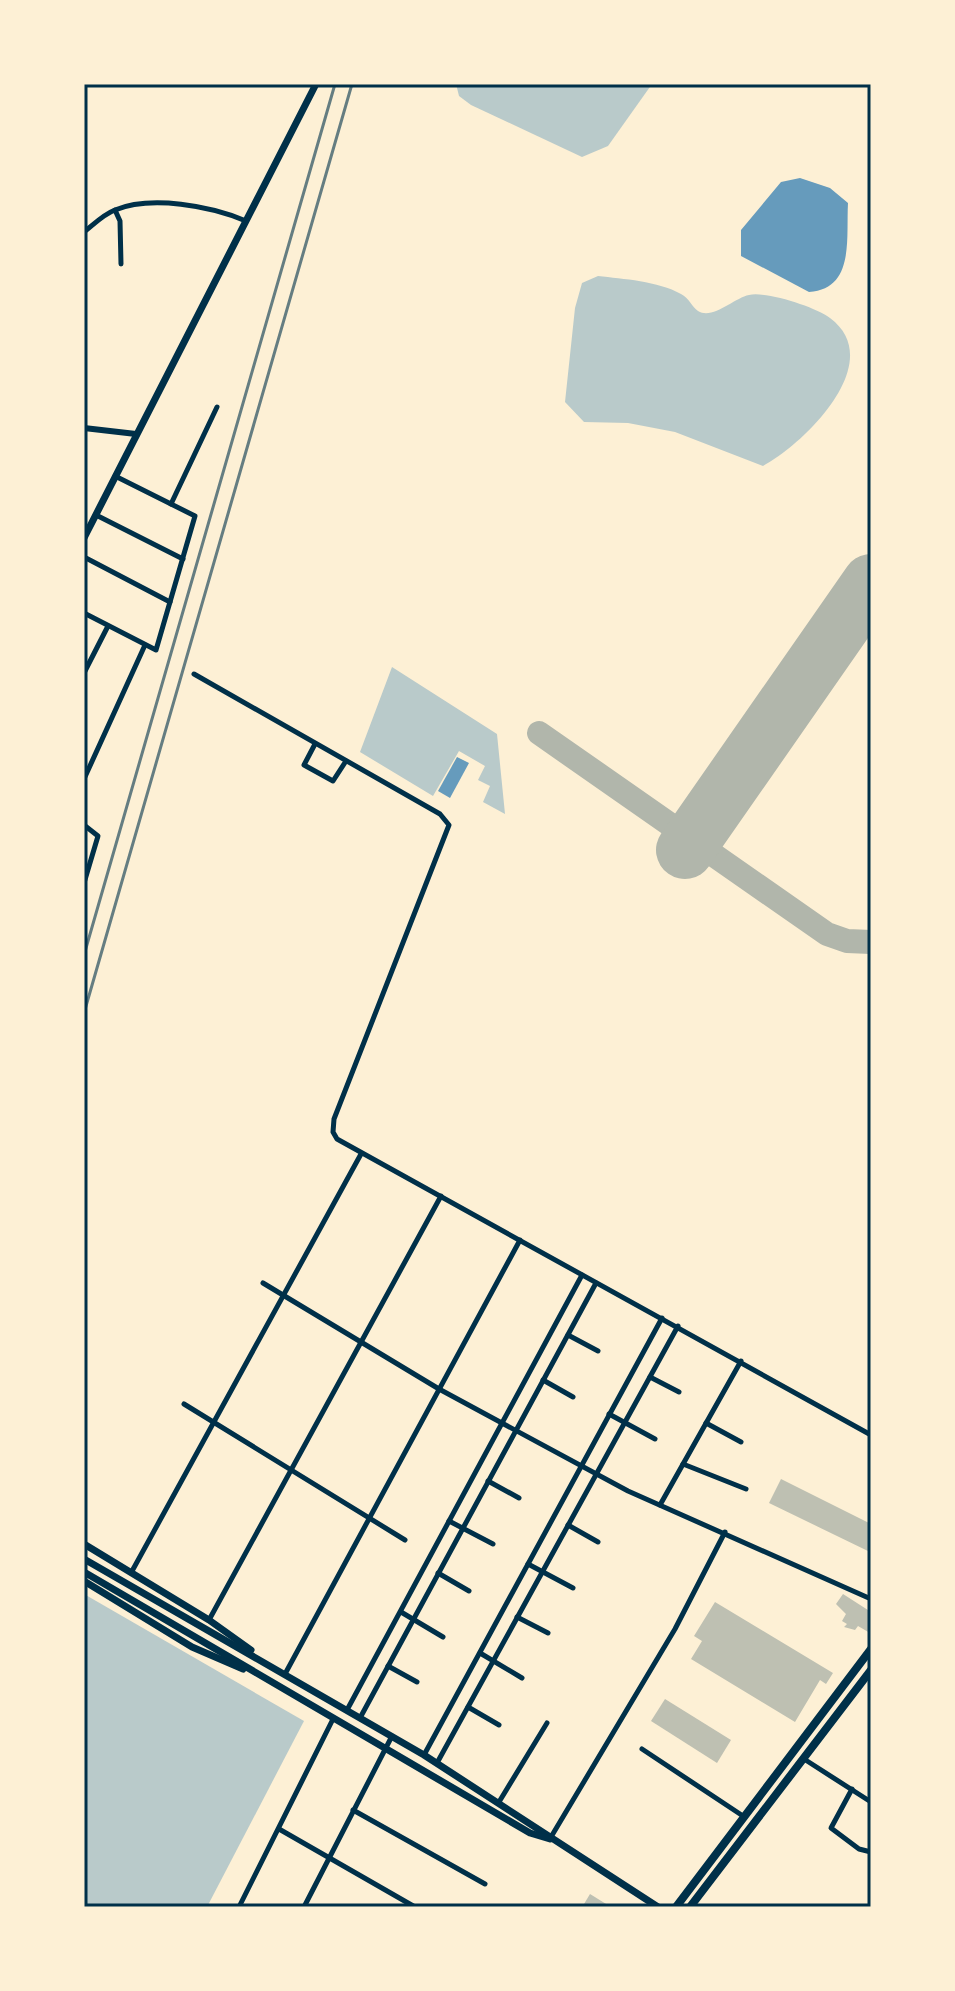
<svg xmlns="http://www.w3.org/2000/svg" width="955" height="1991" font-family="'DejaVu Sans',sans-serif">
<rect width="100%" height="100%" fill="#fdf0d5"/>
<g fill="#b9caca">
<polygon points="456,84 652,84 608,146 582,157 471,105 459,96"/>
<path d="M 598,276 C 623,279 658,281 681,294 C 689,298 692,307 698,311 C 713,320 734,298 749,295 C 766,291 816,307 830,318 C 889,362 803,445 763,466 L 675,432 L 628,423 L 584,422 L 565,402 L 575,308 L 582,283 Z"/>
<polygon points="392,667 497,734 505,814 483,802 490,786 478,780 485,766 459,751 433,796 360,752"/>
<polygon points="84,1594 304,1721 207,1907 84,1907"/>
</g>
<g fill="#669bbc">
<path d="M 800,178 L 830,188 L 848,203 C 846,238 855,289 809,292 L 741,256 L 741,230 L 781,182 Z"/>
<polygon points="457,757 469,763 450,798 438,791"/>
</g>
<g fill="none" stroke-linecap="round" stroke-linejoin="round">
<polyline stroke="#b1b6ab" stroke-width="24" points="539,733 827,934 847,941 871,942"/>
<polyline stroke="#b1b6ab" stroke-width="58" points="685,850 871,583"/>
</g>
<g fill="#bec0b2">
<polygon points="781,1479 871,1524 870,1552 769,1503"/>
<polygon points="843,1594 871,1612 870,1633 858,1626 855,1630 844,1627 847,1624 842,1621 846,1614 836,1604"/>
<polygon points="715,1602 833,1673 826,1684 820,1680 795,1722 691,1659 702,1641 694,1636"/>
<polygon points="665,1699 731,1740 717,1763 651,1721"/>
<polygon points="590,1894 611,1907 589,1907 584,1904"/>
</g>
<g fill="none" stroke-linecap="round" stroke-linejoin="round">
<g stroke="#003049" stroke-width="5">
<polyline points="115,210 120,221 121,264"/>
<path d="M 84,232 C 94,224 104,214 115,210 C 151,195 211,206 246,221"/>
<polyline points="171,504 217,407"/>
<polyline points="96,515 183,559"/>
<polyline points="84,557 170,602"/>
<polyline points="84,613 156,650 195,516 115,476"/>
<polyline points="84,673 108,626"/>
<polyline points="194,674 440,814 449,825 334,1119 333,1132 337,1139 871,1435"/>
<polyline points="315,744 304,765 333,781 346,761"/>
<polyline points="84,779 145,645"/>
<polyline points="84,825 98,836 84,883"/>
<polyline points="263,1283 439,1389 628,1491 871,1599"/>
<polyline points="568,1335 598,1351"/>
<polyline points="650,1377 679,1392"/>
<polyline points="543,1380 573,1397"/>
<polyline points="184,1404 405,1540"/>
<polyline points="609,1414 655,1439"/>
<polyline points="706,1423 741,1442"/>
<polyline points="683,1464 746,1489"/>
<polyline points="488,1481 519,1498"/>
<polyline points="660,1505 741,1361"/>
<polyline points="449,1521 493,1544"/>
<polyline points="568,1525 598,1542"/>
<polyline points="528,1564 573,1588"/>
<polyline points="131,1573 361,1154"/>
<polyline points="438,1573 469,1591"/>
<polyline points="401,1612 443,1637"/>
<polyline points="517,1617 548,1633"/>
<polyline points="209,1620 441,1196"/>
<polyline points="480,1653 522,1678"/>
<polyline points="388,1666 417,1682"/>
<polyline points="285,1674 520,1240"/>
<polyline points="468,1707 499,1725"/>
<polyline points="347,1710 582,1275"/>
<polyline points="360,1718 596,1283"/>
<polyline points="642,1749 743,1816"/>
<polyline points="424,1755 662,1318"/>
<polyline points="804,1759 871,1802"/>
<polyline points="437,1763 678,1326"/>
<polyline points="852,1789 831,1828 859,1849 871,1852"/>
<polyline points="499,1802 547,1723"/>
<polyline points="353,1810 485,1884"/>
<polyline points="279,1829 415,1907"/>
<polyline points="551,1837 675,1629 725,1532"/>
<polyline points="239,1907 333,1719"/>
<polyline points="304,1907 392,1736"/>
</g>
<polyline stroke="#003049" stroke-width="6" points="84,428 136,434"/>
<g stroke="#003049" stroke-width="7">
<polyline points="84,538 316,84"/>
<polyline points="84,1544 209,1620 251,1650"/>
<polyline points="84,1559 424,1755 658,1907"/>
<polyline points="84,1572 530,1833 550,1839"/>
<polyline points="84,1581 192,1647 243,1669"/>
</g>
<g stroke="#003049" stroke-width="8">
<polyline points="676,1907 871,1649"/>
<polyline points="690,1907 871,1670"/>
</g>
<g stroke="#657d81" stroke-width="3">
<polyline points="84,955 335,84"/>
<polyline points="84,1013 352,84"/>
</g>
</g>
<rect width="955" height="1991" fill="none" stroke="#fdf0d5" stroke-width="172"/>
<rect x="86" y="86" width="783" height="1819" fill="none" stroke="#003049" stroke-width="3"/>
</svg>
